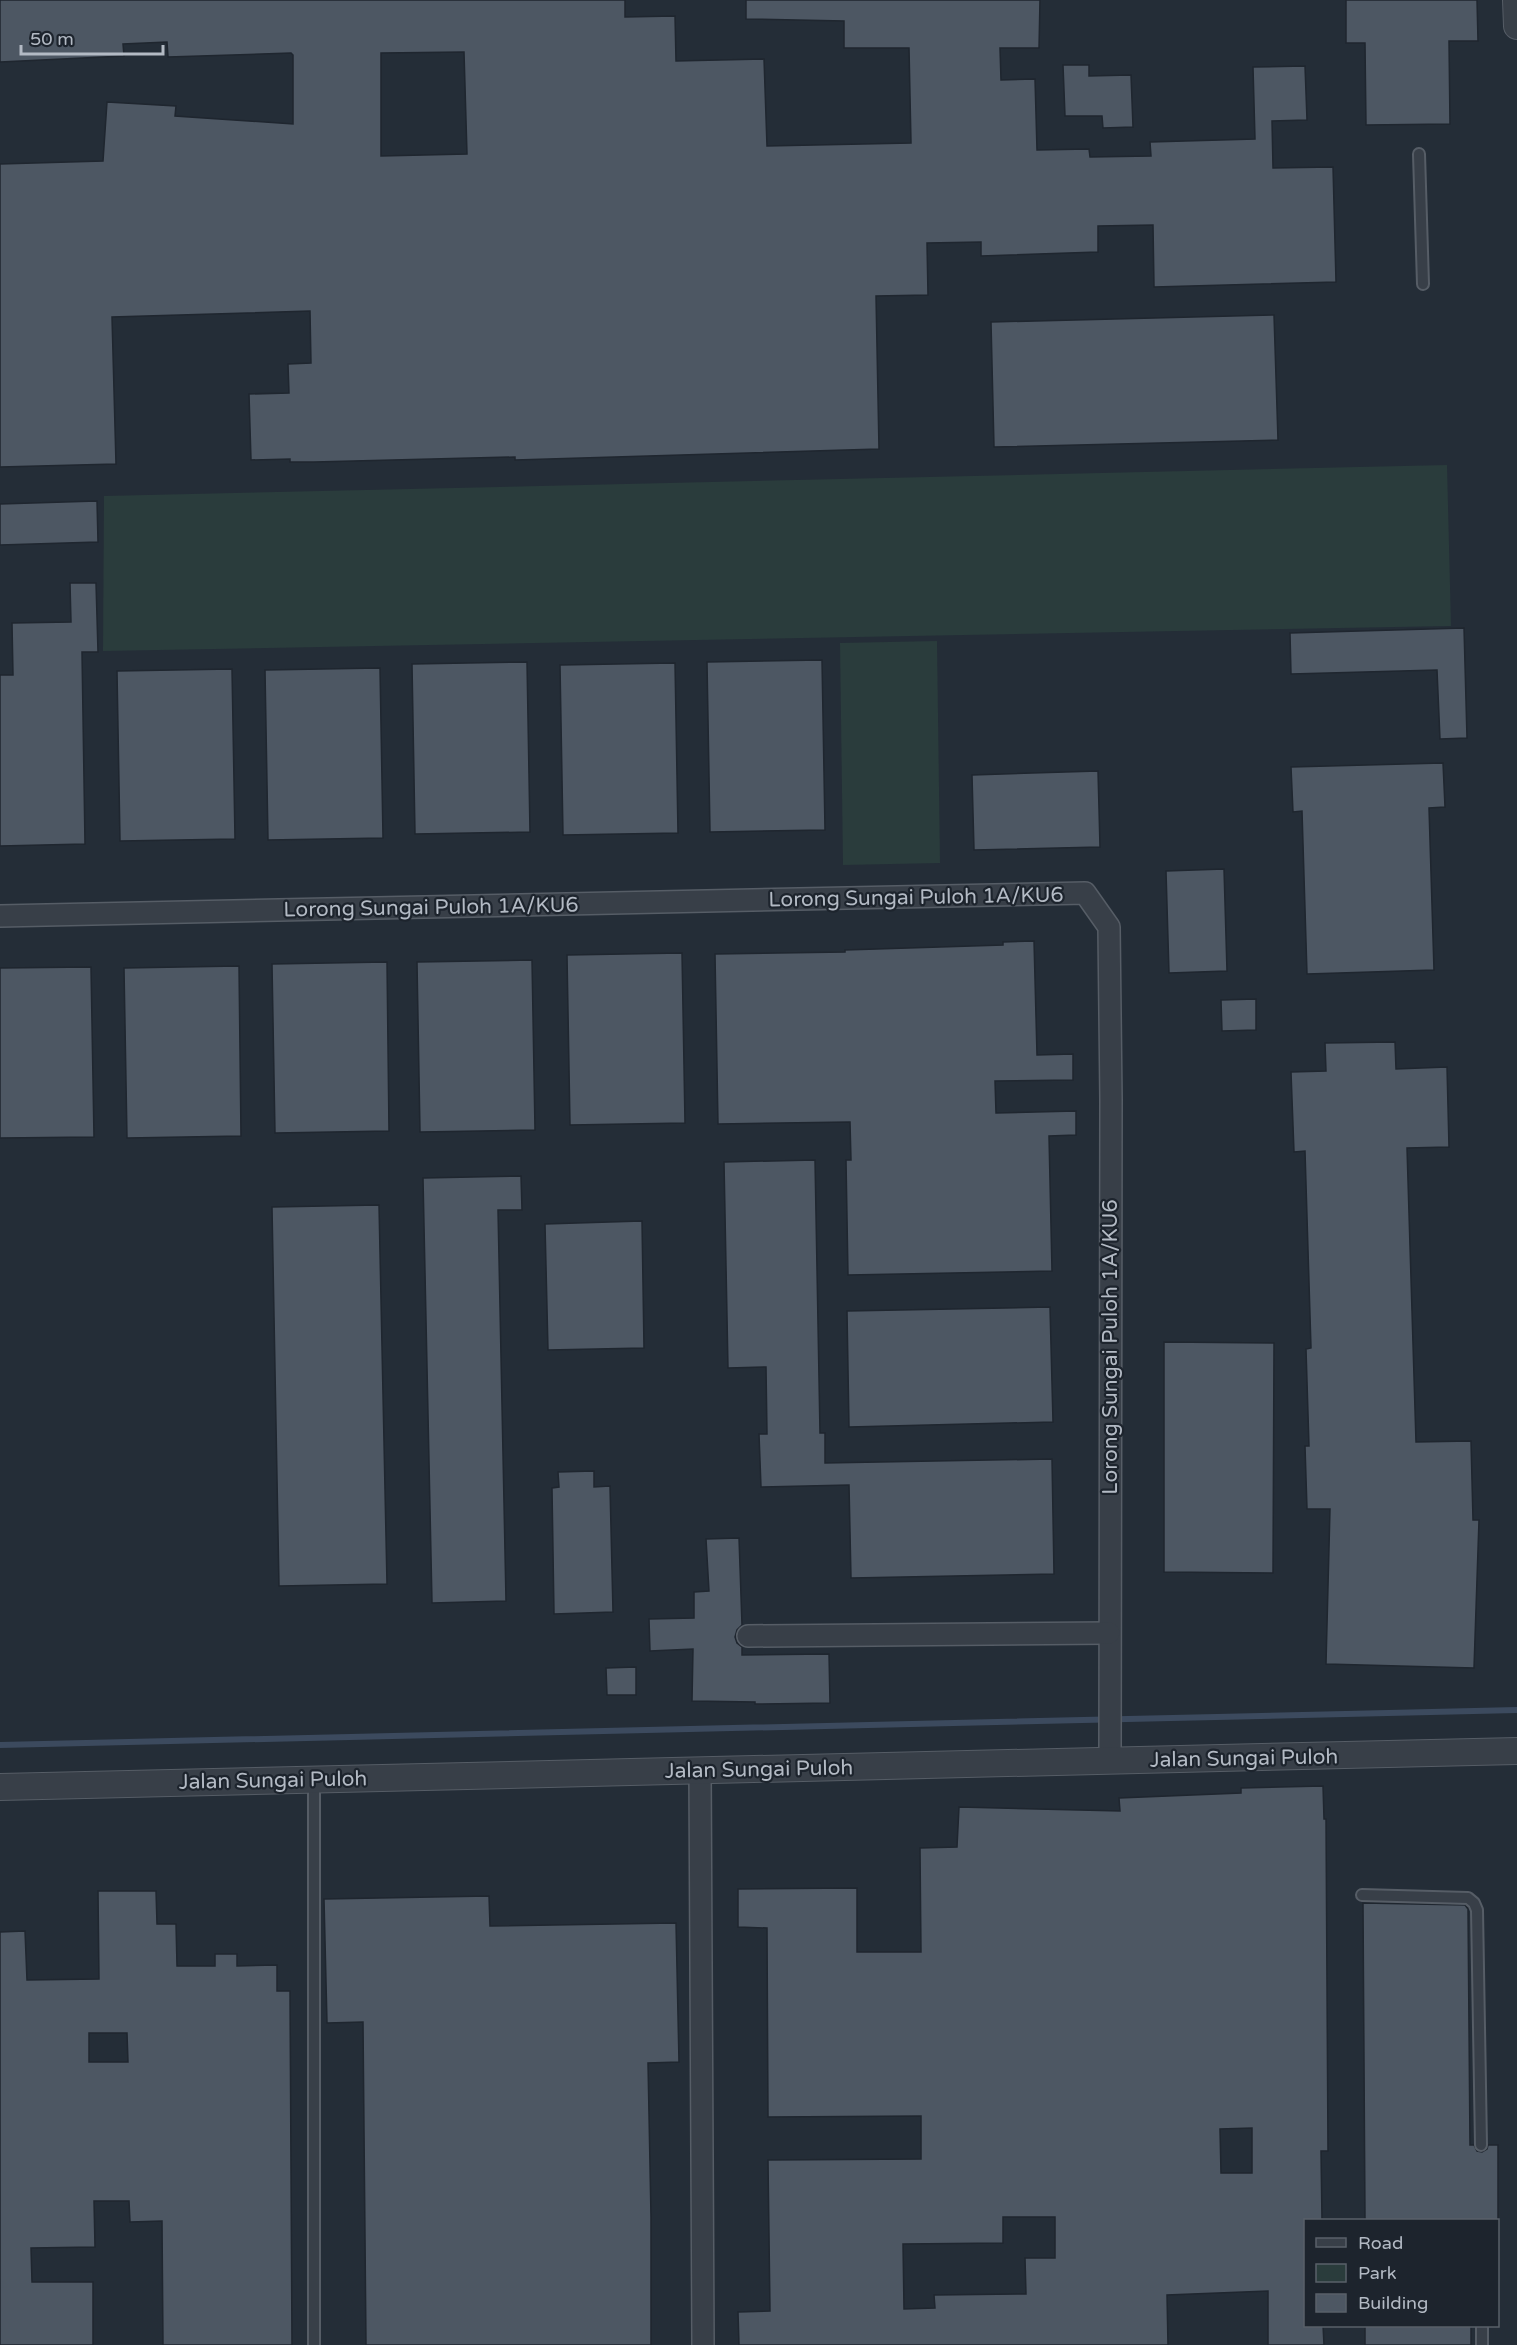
<svg xmlns="http://www.w3.org/2000/svg" width="1517" height="2345" font-family="'Varela Round',sans-serif">
<rect width="100%" height="100%" fill="#242d37"/>
<g fill="#2a3c3c">
<polygon points="1447,465 1451,626 103,651 104,496"/>
<polygon points="937,641 940,863 843,865 840,643"/>
</g>
<g fill="none" stroke-linecap="round" stroke-linejoin="round">
<polyline stroke="#3c4a5e" stroke-width="6" points="0,1745 1517,1710"/>
</g>
<g fill="#4d5763" stroke="#1f262f" stroke-width="1.5" fill-rule="evenodd">
<path d="M 0,0 L 625,0 L 625,17 L 675,16 L 676,61 L 764,59 L 767,146 L 911,143 L 909,48 L 844,48 L 844,21 L 746,19 L 746,0 L 1040,0 L 1039,48 L 1000,48 L 1001,80 L 1035,79 L 1037,150 L 1089,149 L 1090,157 L 1151,156 L 1150,142 L 1255,139 L 1253,67 L 1305,66 L 1307,120 L 1272,121 L 1273,168 L 1333,167 L 1336,282 L 1154,287 L 1153,225 L 1098,226 L 1098,252 L 981,256 L 981,242 L 927,243 L 928,295 L 876,296 L 879,449 L 515,460 L 515,457 L 314,462 L 290,462 L 290,459 L 251,460 L 249,394 L 289,393 L 288,364 L 311,363 L 310,311 L 112,317 L 116,464 L 0,467 L 0,164 L 103,161 L 107,102 L 176,106 L 175,116 L 293,124 L 293,55 L 291,53 L 168,57 L 167,42 L 123,44 L 124,56 L 0,62 ZM 464,52 L 467,154 L 381,156 L 381,53 Z"/>
<polygon points="1346,0 1477,0 1478,41 1449,41 1450,124 1366,125 1365,43 1346,43"/>
<polygon points="1063,65 1089,65 1089,76 1131,75 1133,127 1103,128 1102,116 1065,116"/>
<polygon points="1274,315 1278,440 994,447 991,322"/>
<polygon points="97,501 98,542 0,545 0,504"/>
<polygon points="70,583 96,583 98,652 82,652 85,844 0,846 0,675 13,675 12,623 71,622"/>
<polygon points="1464,628 1467,738 1440,739 1437,670 1291,674 1290,633"/>
<polygon points="822,660 825,830 710,832 707,662"/>
<polygon points="527,662 530,832 415,834 412,664"/>
<polygon points="675,663 678,833 563,835 560,665"/>
<polygon points="380,668 383,838 268,840 265,670"/>
<polygon points="232,669 235,839 120,841 117,671"/>
<polygon points="1443,763 1445,807 1429,808 1434,970 1307,974 1302,811 1293,812 1291,767"/>
<polygon points="1098,771 1100,847 974,850 972,775"/>
<polygon points="1224,869 1227,971 1169,973 1166,871"/>
<polygon points="1034,941 1037,1055 1073,1054 1073,1080 995,1081 996,1113 1076,1111 1076,1135 1049,1136 1052,1271 848,1275 846,1160 851,1160 850,1122 718,1124 715,954 845,952 845,950 1003,945 1003,942"/>
<polygon points="682,953 685,1123 570,1125 567,955"/>
<polygon points="532,960 535,1130 420,1132 417,962"/>
<polygon points="387,962 389,1131 275,1133 272,964"/>
<polygon points="239,966 241,1136 127,1138 124,968"/>
<polygon points="91,967 94,1137 0,1138 0,968"/>
<polygon points="1256,999 1256,1030 1222,1031 1221,1000"/>
<polygon points="1395,1042 1396,1069 1447,1067 1449,1147 1407,1148 1416,1442 1471,1441 1473,1520 1479,1520 1474,1668 1326,1664 1330,1509 1307,1509 1305,1446 1309,1446 1306,1349 1311,1348 1305,1151 1294,1152 1291,1072 1326,1071 1325,1043"/>
<polygon points="815,1160 820,1433 825,1433 825,1463 1052,1459 1054,1574 851,1578 849,1485 761,1487 759,1434 767,1434 766,1367 728,1368 724,1162"/>
<polygon points="521,1176 522,1210 498,1210 506,1601 432,1603 423,1178"/>
<polygon points="379,1205 387,1584 279,1586 272,1207"/>
<polygon points="642,1221 644,1348 548,1350 545,1224"/>
<polygon points="1050,1307 1053,1422 849,1427 847,1311"/>
<polygon points="1164,1342 1274,1343 1273,1573 1164,1572"/>
<polygon points="594,1471 594,1487 610,1486 613,1612 554,1614 552,1488 559,1487 558,1472"/>
<polygon points="739,1538 742,1625 737,1630 735,1637 737,1643 742,1647 742,1655 829,1654 830,1703 755,1704 755,1702 692,1701 693,1649 650,1651 649,1619 694,1618 694,1592 709,1591 706,1539"/>
<polygon points="636,1667 636,1695 607,1695 606,1668"/>
<path d="M 1323,1786 L 1324,1819 L 1326,1819 L 1328,2151 L 1321,2151 L 1322,2220 L 1305,2220 L 1305,2325 L 1323,2325 L 1324,2345 L 1268,2345 L 1268,2291 L 1167,2295 L 1168,2345 L 739,2345 L 738,2312 L 770,2311 L 768,2160 L 921,2159 L 921,2116 L 768,2117 L 767,1928 L 738,1927 L 738,1889 L 857,1888 L 857,1952 L 921,1952 L 920,1848 L 957,1847 L 959,1807 L 1120,1811 L 1119,1798 L 1241,1793 L 1241,1788 ZM 1252,2128 L 1252,2173 L 1221,2173 L 1220,2129 ZM 1003,2217 L 1055,2217 L 1055,2258 L 1025,2258 L 1026,2294 L 934,2295 L 935,2308 L 904,2309 L 903,2244 L 1003,2243 Z"/>
<path d="M 98,1891 L 156,1891 L 157,1924 L 176,1924 L 177,1966 L 215,1966 L 215,1954 L 237,1954 L 237,1966 L 277,1965 L 277,1991 L 290,1991 L 292,2345 L 163,2345 L 162,2221 L 130,2222 L 129,2201 L 94,2201 L 95,2247 L 31,2248 L 32,2282 L 93,2282 L 93,2345 L 0,2345 L 0,1932 L 25,1931 L 27,1980 L 99,1979 ZM 89,2033 L 127,2033 L 128,2062 L 89,2062 Z"/>
<polygon points="489,1896 490,1926 676,1923 679,2062 648,2063 651,2217 651,2345 366,2345 363,2022 327,2023 324,1899"/>
<polygon points="1363,1903 1465,1905 1468,1909 1470,2145 1474,2145 1477,2151 1482,2152 1487,2149 1488,2145 1498,2145 1498,2220 1365,2220"/>
<rect x="1365" y="2325" width="106" height="20"/>
</g>
<g fill="none" stroke-linecap="round" stroke-linejoin="round">
<defs>
<g id="service">
<polyline points="1419,154 1423,284"/>
<polyline points="1362,1895 1468,1898 1474,1903 1477,1910 1481,2145"/>
<polyline points="314,2345 314,1780"/>
<polyline points="1482,2345 1482,2326"/>
</g>
<g id="minor">
<polyline points="0,916 1085,893 1109,927 1111,1100 1110,1761"/>
<polyline points="748,1636 1109,1633"/>
<polyline points="700,1770 703,2345"/>
</g>
<g id="tertiary">
<polyline points="1516,0 1517,26"/>
<polyline points="0,1787 1517,1751"/>
</g>
</defs>
<use href="#service" stroke="#565d66" stroke-width="14"/>
<use href="#minor" stroke="#565d66" stroke-width="24"/>
<use href="#tertiary" stroke="#565d66" stroke-width="28"/>
<use href="#service" stroke="#383f48" stroke-width="10"/>
<use href="#minor" stroke="#383f48" stroke-width="21"/>
<use href="#tertiary" stroke="#383f48" stroke-width="26"/>
</g>
<g text-anchor="middle" stroke-width="4.5" stroke-linejoin="round" paint-order="stroke">
<g font-size="21" fill="#b3bac4" stroke="#1d242d">
<text transform="translate(916 897) rotate(-1)" y="7">Lorong Sungai Puloh 1A/KU6</text>
<text transform="translate(431 907) rotate(-1)" y="7">Lorong Sungai Puloh 1A/KU6</text>
<text transform="translate(1110 1347) rotate(-90)" y="7">Lorong Sungai Puloh 1A/KU6</text>
<text transform="translate(1244 1758) rotate(-1)" y="7">Jalan Sungai Puloh</text>
<text transform="translate(759 1769) rotate(-1)" y="7">Jalan Sungai Puloh</text>
<text transform="translate(273 1780) rotate(-1)" y="7">Jalan Sungai Puloh</text>
</g>
</g>
<rect x="1304" y="2219" width="195" height="108" fill="#1d242d" stroke="#596069" stroke-width="1.5"/>
<rect x="1316" y="2238" width="30" height="9" fill="#383f48" stroke="#596069" stroke-width="1.5"/>
<text x="1358" y="2249" font-size="18" fill="#b3bac4">Road</text>
<rect x="1316" y="2264" width="30" height="18" fill="#2a3c3c" stroke="#596069" stroke-width="1.5"/>
<text x="1358" y="2279" font-size="18" fill="#b3bac4">Park</text>
<rect x="1316" y="2294" width="30" height="18" fill="#4d5763" stroke="#596069" stroke-width="1.5"/>
<text x="1358" y="2309" font-size="18" fill="#b3bac4">Building</text>
<path d="M21 45v9h142v-9" fill="none" stroke="#b3bac4" stroke-width="3"/>
<text x="30" y="45" font-size="18" fill="#b3bac4" stroke="#1d242d" stroke-width="4.5" paint-order="stroke">50 m</text>
</svg>
